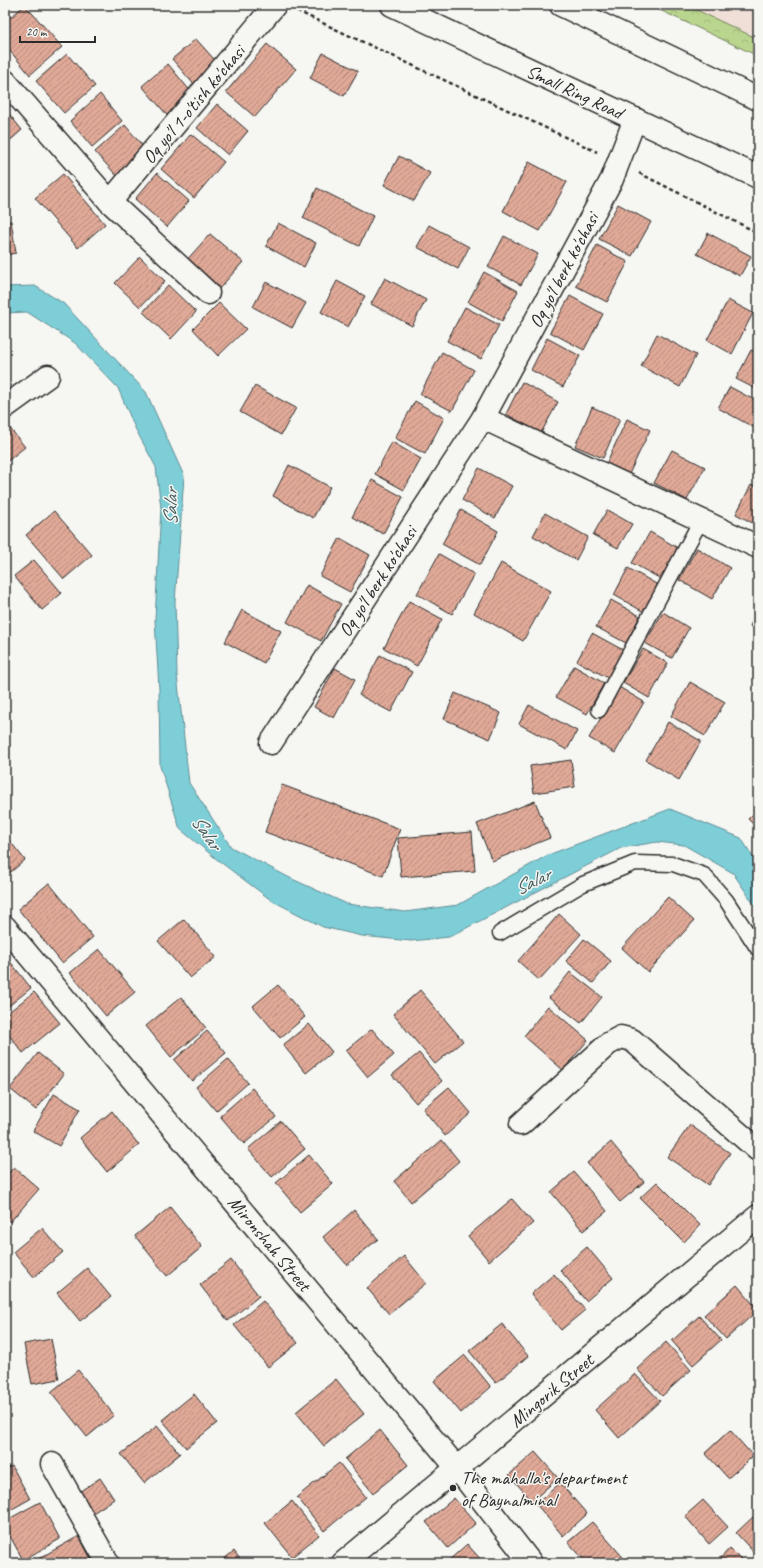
<svg xmlns="http://www.w3.org/2000/svg" width="763" height="1568" font-family="Caveat,sans-serif">
<defs>
<pattern id="forest-crowns" width="20" height="18" patternUnits="userSpaceOnUse"><rect width="20" height="18" fill="#bad68e"/><path d="M2 6a3 3 0 1 1 6 0M12 15a3 3 0 1 1 6 0" fill="none" stroke="#a0b87b"/></pattern>
<pattern id="building-hatch" width="6" height="6" patternUnits="userSpaceOnUse"><rect width="6" height="6" fill="#e0a997"/><path d="M-1 1l2-2M0 6l6-6M5 7l2-2" fill="none" stroke="#b68a7b"/></pattern>
</defs>
<rect width="100%" height="100%" fill="#f6f6f2"/>
<filter id="ink" filterUnits="userSpaceOnUse"><feTurbulence type="fractalNoise" baseFrequency=".025" numOctaves="2"/><feDisplacementMap in="SourceGraphic" scale="8" xChannelSelector="R" yChannelSelector="G"/><feConvolveMatrix kernelMatrix="1 2 1 2 8 2 1 2 1" color-interpolation-filters="sRGB"/></filter>
<g filter="url(#ink)">
<polygon fill="#efdfd7" points="686,5 758,5 758,39"/>
<polygon fill="url(#forest-crowns)" stroke="#72805c" points="649,5 686,5 758,39 758,56"/>
<polygon fill="#7eced8" stroke="#5d8d93" points="35,286 63,303 146,392 184,476 175,602 177,675 189,783 231,847 290,878 347,904 405,912 458,905 548,855 670,809 741,838 758,865 758,910 733,873 684,845 657,842 621,848 449,937 411,941 362,936 323,927 271,900 219,861 180,829 160,766 159,689 155,620 161,508 156,467 135,428 118,388 75,343 27,312 5,313 5,287"/>
<g fill="url(#building-hatch)" stroke="#2b2b2b">
<polygon points="25,5 62,47 30,75 5,45 5,22"/>
<polygon points="196,39 221,67 197,88 172,59"/>
<polygon points="267,44 296,69 255,117 226,92"/>
<polygon points="323,53 358,71 344,96 310,78"/>
<polygon points="67,54 95,86 64,113 36,81"/>
<polygon points="168,64 192,93 167,115 142,86"/>
<polygon points="100,94 122,121 92,147 70,121"/>
<polygon points="217,104 248,131 228,155 197,128"/>
<polygon points="5,109 22,130 5,145"/>
<polygon points="125,125 146,150 117,176 95,152"/>
<polygon points="191,134 224,162 194,198 161,169"/>
<polygon points="399,156 430,173 414,201 384,185"/>
<polygon points="529,162 567,182 540,231 503,211"/>
<polygon points="157,173 189,201 167,227 135,199"/>
<polygon points="63,174 105,224 78,248 35,198"/>
<polygon points="317,188 373,216 359,246 303,218"/>
<polygon points="618,204 651,222 632,256 599,239"/>
<polygon points="11,221 16,253 5,255 5,222"/>
<polygon points="278,223 316,243 304,267 266,246"/>
<polygon points="429,225 469,247 458,269 417,247"/>
<polygon points="708,233 751,256 740,276 697,254"/>
<polygon points="210,234 243,262 218,290 185,262"/>
<polygon points="504,236 538,254 521,285 488,267"/>
<polygon points="597,245 628,262 607,302 576,286"/>
<polygon points="140,257 165,281 140,307 115,283"/>
<polygon points="484,272 518,291 502,321 468,302"/>
<polygon points="385,278 426,300 412,326 371,304"/>
<polygon points="337,281 365,296 348,327 321,312"/>
<polygon points="266,282 306,303 292,328 253,307"/>
<polygon points="168,285 196,312 171,339 143,312"/>
<polygon points="570,296 603,314 584,350 550,332"/>
<polygon points="728,300 753,313 732,354 707,340"/>
<polygon points="219,303 246,329 218,356 193,329"/>
<polygon points="465,307 499,325 481,359 447,341"/>
<polygon points="657,334 696,355 680,387 641,366"/>
<polygon points="547,338 580,356 563,387 531,370"/>
<polygon points="751,350 758,353 758,390 736,379"/>
<polygon points="442,352 474,370 452,411 420,394"/>
<polygon points="522,382 558,402 541,433 506,414"/>
<polygon points="255,386 296,408 281,435 240,412"/>
<polygon points="730,387 758,402 758,417 753,427 718,408"/>
<polygon points="415,401 444,418 425,454 395,438"/>
<polygon points="592,407 620,419 603,458 575,446"/>
<polygon points="627,419 650,430 629,474 606,464"/>
<polygon points="5,422 25,447 5,463"/>
<polygon points="392,442 421,459 404,490 375,474"/>
<polygon points="672,450 705,467 687,500 654,483"/>
<polygon points="289,465 330,487 313,518 273,496"/>
<polygon points="479,468 512,486 495,518 462,500"/>
<polygon points="372,480 403,497 383,534 352,517"/>
<polygon points="751,485 758,488 758,526 736,514"/>
<polygon points="461,510 498,531 480,565 442,544"/>
<polygon points="607,510 632,524 618,548 593,535"/>
<polygon points="54,511 92,555 64,579 26,535"/>
<polygon points="545,513 588,537 576,560 533,536"/>
<polygon points="650,532 678,548 661,579 632,563"/>
<polygon points="340,538 370,555 350,592 320,576"/>
<polygon points="697,548 730,568 712,599 679,580"/>
<polygon points="439,554 474,574 452,614 417,594"/>
<polygon points="34,560 62,593 42,610 14,576"/>
<polygon points="501,563 551,591 523,641 474,613"/>
<polygon points="628,568 658,585 644,612 614,595"/>
<polygon points="307,585 341,604 321,641 287,622"/>
<polygon points="611,600 640,616 626,643 596,627"/>
<polygon points="409,601 442,619 417,666 384,648"/>
<polygon points="242,610 281,631 264,663 225,642"/>
<polygon points="758,610 758,630 750,626"/>
<polygon points="663,612 689,628 672,658 645,643"/>
<polygon points="592,633 623,650 608,678 577,661"/>
<polygon points="643,649 668,663 649,698 623,683"/>
<polygon points="380,655 412,672 391,712 359,695"/>
<polygon points="574,666 604,683 587,714 556,697"/>
<polygon points="335,668 355,679 334,718 314,707"/>
<polygon points="690,682 725,702 705,736 671,716"/>
<polygon points="619,687 644,702 615,753 589,738"/>
<polygon points="455,693 501,713 490,739 444,719"/>
<polygon points="529,705 577,731 567,750 519,724"/>
<polygon points="668,722 701,741 679,780 646,760"/>
<polygon points="571,760 575,787 534,793 530,766"/>
<polygon points="282,785 400,829 383,876 265,832"/>
<polygon points="535,801 550,838 492,861 477,824"/>
<polygon points="758,809 758,829 748,819"/>
<polygon points="472,832 475,871 401,877 398,838"/>
<polygon points="5,835 25,860 5,877"/>
<polygon points="49,883 93,937 62,963 18,909"/>
<polygon points="668,897 694,921 648,972 622,948"/>
<polygon points="559,914 581,934 539,980 518,961"/>
<polygon points="184,919 216,957 190,978 158,941"/>
<polygon points="584,939 611,961 593,983 566,961"/>
<polygon points="99,949 135,992 106,1016 70,973"/>
<polygon points="5,955 31,988 5,1009"/>
<polygon points="570,972 602,997 581,1023 549,998"/>
<polygon points="278,985 305,1017 280,1038 253,1006"/>
<polygon points="420,990 463,1041 435,1064 393,1014"/>
<polygon points="34,992 60,1023 23,1053 5,1030 5,1015"/>
<polygon points="181,997 206,1028 171,1057 146,1026"/>
<polygon points="548,1006 588,1040 563,1070 524,1036"/>
<polygon points="309,1024 332,1052 306,1073 283,1045"/>
<polygon points="372,1029 394,1055 368,1077 346,1050"/>
<polygon points="207,1031 226,1053 192,1081 174,1060"/>
<polygon points="38,1053 64,1074 36,1110 10,1089"/>
<polygon points="419,1053 442,1081 416,1103 392,1075"/>
<polygon points="228,1059 248,1083 216,1111 196,1087"/>
<polygon points="449,1087 471,1113 445,1136 423,1109"/>
<polygon points="252,1088 276,1117 244,1144 220,1116"/>
<polygon points="54,1094 80,1109 59,1146 33,1131"/>
<polygon points="112,1111 139,1145 107,1172 80,1138"/>
<polygon points="281,1121 305,1149 272,1177 248,1149"/>
<polygon points="690,1125 730,1153 708,1185 667,1157"/>
<polygon points="442,1140 459,1161 411,1202 394,1181"/>
<polygon points="611,1142 644,1182 620,1202 587,1163"/>
<polygon points="309,1155 333,1184 300,1212 276,1183"/>
<polygon points="14,1167 39,1189 10,1222 5,1217 5,1177"/>
<polygon points="574,1172 607,1211 583,1231 551,1192"/>
<polygon points="657,1182 700,1225 684,1242 640,1198"/>
<polygon points="512,1199 533,1223 489,1261 468,1236"/>
<polygon points="170,1207 202,1247 167,1276 135,1236"/>
<polygon points="354,1210 378,1239 347,1265 323,1237"/>
<polygon points="42,1228 63,1252 34,1277 13,1252"/>
<polygon points="587,1247 613,1278 586,1301 560,1270"/>
<polygon points="404,1256 426,1283 389,1314 367,1288"/>
<polygon points="231,1260 259,1296 228,1321 200,1285"/>
<polygon points="87,1268 111,1297 80,1321 57,1293"/>
<polygon points="554,1274 585,1310 561,1330 531,1294"/>
<polygon points="737,1285 758,1310 726,1339 704,1315"/>
<polygon points="263,1301 298,1343 268,1367 234,1325"/>
<polygon points="699,1316 721,1340 693,1365 672,1341"/>
<polygon points="502,1324 528,1356 496,1383 469,1351"/>
<polygon points="51,1339 59,1379 32,1384 24,1344"/>
<polygon points="666,1342 691,1370 662,1396 637,1369"/>
<polygon points="465,1355 491,1387 461,1413 434,1381"/>
<polygon points="78,1370 114,1415 87,1437 51,1392"/>
<polygon points="635,1374 660,1401 619,1438 595,1410"/>
<polygon points="336,1379 364,1414 324,1446 296,1412"/>
<polygon points="194,1394 217,1423 186,1448 162,1420"/>
<polygon points="157,1426 180,1454 144,1483 121,1454"/>
<polygon points="380,1430 408,1465 373,1493 345,1459"/>
<polygon points="730,1430 753,1456 728,1478 705,1453"/>
<polygon points="535,1452 558,1478 532,1501 509,1475"/>
<polygon points="339,1463 366,1497 324,1531 297,1497"/>
<polygon points="12,1466 30,1499 5,1513 5,1470"/>
<polygon points="100,1478 114,1499 93,1513 79,1492"/>
<polygon points="560,1483 587,1514 563,1536 536,1504"/>
<polygon points="454,1498 476,1523 448,1548 426,1522"/>
<polygon points="703,1500 728,1527 709,1544 685,1516"/>
<polygon points="292,1501 319,1535 292,1557 265,1523"/>
<polygon points="40,1502 60,1539 23,1560 5,1527 5,1521"/>
<polygon points="753,1517 758,1523 758,1557 736,1533"/>
<polygon points="592,1522 628,1563 587,1563 568,1542"/>
<polygon points="79,1536 93,1563 40,1563 38,1559"/>
<polygon points="467,1544 484,1563 446,1563"/>
<polygon points="730,1548 745,1563 716,1563"/>
<polygon points="234,1551 243,1563 219,1563"/>
</g>
<g fill="none" stroke-linecap="round" stroke-linejoin="round">
<defs>
<g id="lane">
<polyline points="599,710 701,520"/>
<polyline points="500,933 583,884 635,863 673,864 704,875 726,900 758,949"/>
</g>
<g id="street">
<polyline points="5,81 110,202 208,293"/>
<polyline points="110,202 275,5"/>
<polyline points="5,407 48,376"/>
<polyline points="483,418 758,547"/>
<polyline points="271,743 483,418 612,179 635,119"/>
<polyline points="5,927 457,1468 531,1563"/>
<polyline points="521,1124 608,1044 621,1037 632,1040 758,1150"/>
<polyline points="52,1464 108,1563"/>
<polyline points="343,1563 758,1216"/>
</g>
<g id="highway">
<polyline points="392,5 758,177"/>
<polyline points="561,5 758,99"/>
</g>
</defs>
<use href="#lane" stroke="#2b2b2b" stroke-width="17"/>
<use href="#street" stroke="#2b2b2b" stroke-width="25"/>
<use href="#highway" stroke="#2b2b2b" stroke-width="25"/>
<g stroke="#2b2b2b" stroke-width="2.5" stroke-dasharray="4 3" stroke-linecap="butt">
<polyline points="297,11 597,152"/>
<polyline points="639,173 758,233"/>
</g>
<use href="#lane" stroke="#f6f6f2" stroke-width="14"/>
<use href="#street" stroke="#f6f6f2" stroke-width="22"/>
<use href="#highway" stroke="#f6f6f2" stroke-width="22"/>
</g>
</g>
<circle fill="#2b2b2b" stroke="#f6f6f2" stroke-width="1.5" cx="453" cy="1488" r="4"/>
<g text-anchor="middle" stroke-width="3" stroke-linejoin="round" paint-order="stroke">
<g font-size="19" fill="#2b2b2b" stroke="#f6f6f2">
<text transform="translate(575 91) rotate(25)" y="7">Small Ring Road</text>
<text transform="translate(193 104) rotate(-50)" y="7">Oq yo'l 1-o'tish ko'chasi</text>
<text transform="translate(563 270) rotate(-62)" y="7">Oq yo'l berk ko'chasi</text>
<text transform="translate(377 581) rotate(-57)" y="7">Oq yo'l berk ko'chasi</text>
<text transform="translate(270 1243) rotate(50)" y="7">Mironshah Street</text>
<text transform="translate(551 1390) rotate(-40)" y="7">Mingorik Street</text>
</g>
<g font-size="19" fill="#2b2b2b" stroke="#f6f6f2" text-anchor="start">
<text x="461" y="1484">The mahalla's department<tspan x="461" dy="22">of Baynalminal</tspan></text>
</g>
<g font-size="20" font-style="italic" fill="#445c5f" stroke="#f6f6f2">
<text transform="translate(170 507) rotate(-89)" y="7">Salar</text>
<text transform="translate(207 832) rotate(55)" y="7">Salar</text>
<text transform="translate(532 881) rotate(-26)" y="7">Salar</text>
</g>
</g>
<rect width="763" height="1568" fill="none" stroke="#f6f6f2" stroke-width="20"/>
<rect x="10" y="10" width="743" height="1548" fill="none" stroke="#2b2b2b" stroke-width="1.5" filter="url(#ink)"/>
<path d="M20 36v6h75v-6" fill="none" stroke="#2b2b2b" stroke-width="2"/>
<text x="26" y="36" font-size="12" fill="#2b2b2b" stroke="#f6f6f2" stroke-width="3" paint-order="stroke">20 m</text>
</svg>
